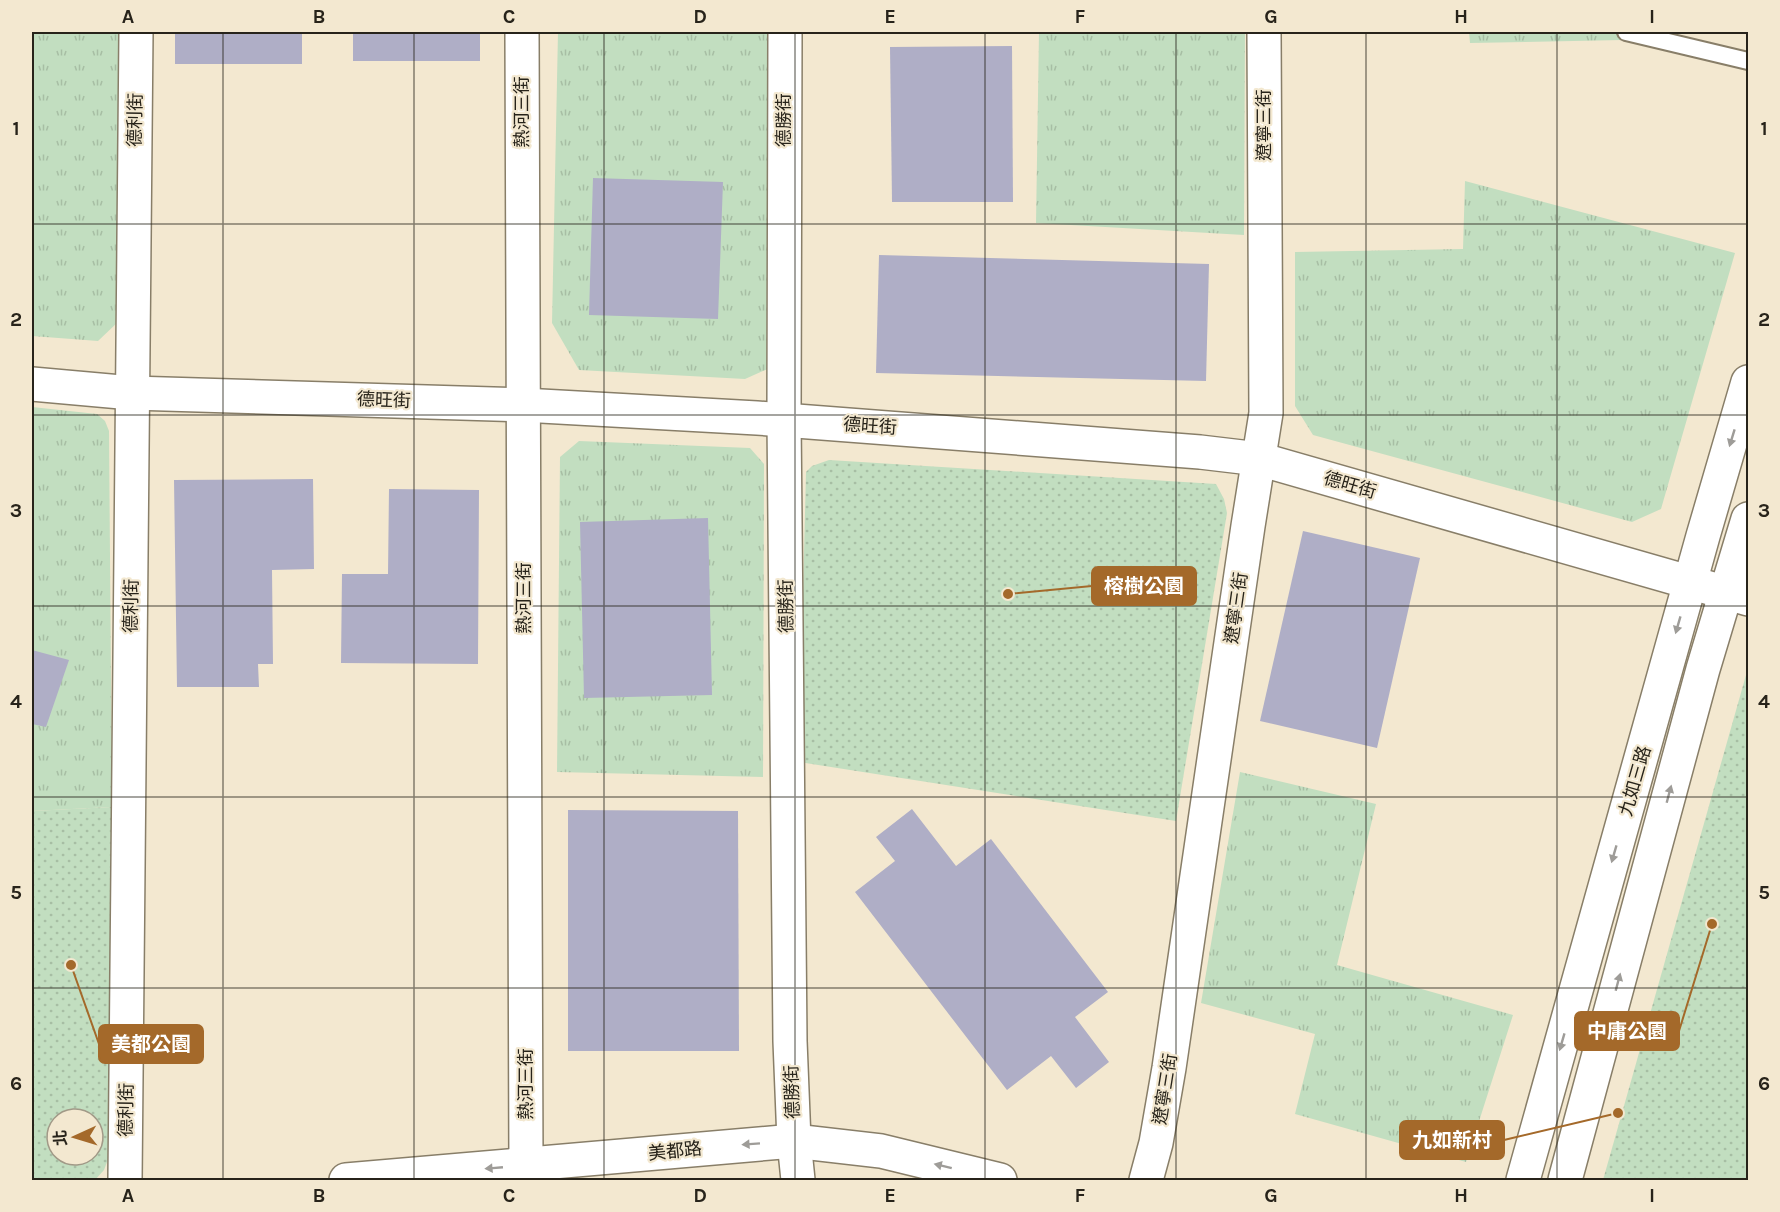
<svg xmlns="http://www.w3.org/2000/svg" width="1780" height="1212" font-family="Karla,'Noto Sans TC',sans-serif">
<defs>
<pattern id="grass-tufts" width="24" height="20" patternUnits="userSpaceOnUse" patternTransform="scale(1.5)"><rect width="24" height="20" fill="#c2dec0"/><path d="M3 7l-1-3M5 7V3M7 7l1-3M15 17l-1-3M17 17v-4M19 17l1-3" fill="none" stroke="#a7bea4"/></pattern>
<pattern id="park-dots" width="8" height="8" patternUnits="userSpaceOnUse" patternTransform="scale(1.5)"><rect width="8" height="8" fill="#c2dec0"/><path d="M2 2h.1M6 6h.1" fill="none" stroke="#a7bea4" stroke-width="1.8" stroke-linecap="round"/></pattern>
</defs>
<rect width="100%" height="100%" fill="#f3e8d0"/>
<g fill="url(#grass-tufts)">
<polygon points="32,32 120,32 118,322 98,341 32,336"/>
<polygon points="558,32 776,32 772,367 745,379 579,370 552,323"/>
<polygon points="1039,32 1245,32 1244,235 1036,223"/>
<polygon points="1469,32 1623,32 1623,40 1470,43"/>
<polygon points="1465,181 1735,253 1661,509 1632,522 1313,435 1295,406 1295,252 1463,249"/>
<polygon points="32,407 97,414 105,421 109,431 112,807 32,811"/>
<polygon points="579,441 750,448 764,464 763,777 557,772 560,457"/>
<polygon points="1240,772 1376,804 1337,965 1513,1015 1466,1162 1295,1114 1315,1034 1201,1003"/>
</g>
<g fill="url(#park-dots)" fill-rule="evenodd">
<polygon points="829,460 1216,484 1224,499 1227,513 1176,821 799,762 806,472 812,466"/>
<polygon points="1748,668 1748,1180 1603,1180"/>
<path d="M 112,807 L 109,1157 L 104,1170 L 95,1180 L 32,1180 L 32,811 ZM 57,1119 L 93,1119 L 93,1155 L 57,1155 Z"/>
</g>
<g fill="#afaec6">
<rect x="175" y="32" width="127" height="32"/>
<rect x="353" y="32" width="127" height="29"/>
<polygon points="1012,46 1013,202 892,202 890,47"/>
<polygon points="593,178 723,182 718,319 589,315"/>
<polygon points="879,255 1209,264 1206,381 876,373"/>
<polygon points="313,479 314,569 272,570 273,664 258,664 259,687 177,687 174,480"/>
<polygon points="389,489 479,490 478,664 341,663 342,574 388,574"/>
<polygon points="708,518 712,695 584,698 580,522"/>
<polygon points="1303,531 1420,558 1377,748 1260,721"/>
<polygon points="32,650 69,660 46,727 32,724"/>
<polygon points="912,809 956,866 991,839 1108,992 1075,1017 1109,1062 1076,1088 1051,1056 1007,1090 855,892 895,861 876,837"/>
<polygon points="568,810 738,811 739,1051 568,1051"/>
</g>
<g fill="none" stroke-linecap="round" stroke-linejoin="round">
<defs>
<polyline id="lane" points="1626,32 1748,61"/>
<g id="street">
<polyline points="522,32 526,1165"/>
<polyline points="785,32 784,419 790,1041 794,1141 798,1180"/>
<polyline points="32,384 132,393 523,405 757,418 1200,452 1259,459 1748,599"/>
<polyline points="125,1180 136,32"/>
<polyline points="1146,1180 1156,1143 1169,1068 1248,526 1266,413 1264,32"/>
</g>
<g id="secondary">
<polyline points="346,1180 794,1141 881,1151 1000,1180"/>
<polyline points="1523,1180 1703,536 1748,382"/>
<polyline points="1565,1180 1703,669 1748,519"/>
</g>
</defs>
<use href="#lane" stroke="#887e68" stroke-width="20"/>
<use href="#street" stroke="#887e68" stroke-width="36"/>
<use href="#secondary" stroke="#887e68" stroke-width="36"/>
<use href="#lane" stroke="#fff" stroke-width="16"/>
<use href="#street" stroke="#fff" stroke-width="33"/>
<use href="#secondary" stroke="#fff" stroke-width="33"/>
</g>
<defs><path id="oneway-solid" d="M-6-.8H1V-3.2L6.5 0L1 3.2V.8H-6Z" transform="scale(1.5)"/></defs>
<g fill="#9e9c98">
<use href="#oneway-solid" transform="translate(1732 438) rotate(107)"/>
<use href="#oneway-solid" transform="translate(1678 625) rotate(106)"/>
<use href="#oneway-solid" transform="translate(1669 794) rotate(-75)"/>
<use href="#oneway-solid" transform="translate(1614 854) rotate(106)"/>
<use href="#oneway-solid" transform="translate(1618 982) rotate(-75)"/>
<use href="#oneway-solid" transform="translate(1562 1042) rotate(106)"/>
<use href="#oneway-solid" transform="translate(751 1144) rotate(176)"/>
<use href="#oneway-solid" transform="translate(943 1166) rotate(-166)"/>
<use href="#oneway-solid" transform="translate(494 1168) rotate(175)"/>
</g>
<path fill="none" stroke="#27231a" stroke-width="1.5" stroke-opacity="0.55" d="M 223,32 L 223,1180M 414,32 L 414,1180M 604,32 L 604,1180M 795,32 L 795,1180M 985,32 L 985,1180M 1176,32 L 1176,1180M 1366,32 L 1366,1180M 1557,32 L 1557,1180M 32,224 L 1748,224M 32,415 L 1748,415M 32,606 L 1748,606M 32,797 L 1748,797M 32,988 L 1748,988"/>
<g text-anchor="middle" stroke-width="4.5" stroke-linejoin="round" paint-order="stroke">
<g font-size="18" fill="#27231a" stroke="#f3e8d0">
<text transform="translate(522 112) rotate(-90)" y="6">熱河三街</text>
<text transform="translate(135 120) rotate(-89)" y="6">德利街</text>
<text transform="translate(784 120) rotate(-90)" y="6">德勝街</text>
<text transform="translate(1264 125) rotate(-90)" y="6">遼寧三街</text>
<text transform="translate(384 400) rotate(2)" y="6">德旺街</text>
<text transform="translate(870 426) rotate(4)" y="6">德旺街</text>
<text transform="translate(1350 485) rotate(16)" y="6">德旺街</text>
<text transform="translate(524 598) rotate(-90)" y="6">熱河三街</text>
<text transform="translate(131 606) rotate(-89)" y="6">德利街</text>
<text transform="translate(786 606) rotate(-91)" y="6">德勝街</text>
<text transform="translate(1236 608) rotate(-82)" y="6">遼寧三街</text>
<text transform="translate(1635 781) rotate(-74)" y="6">九如三路</text>
<text transform="translate(526 1084) rotate(-90)" y="6">熱河三街</text>
<text transform="translate(1165 1089) rotate(-81)" y="6">遼寧三街</text>
<text transform="translate(792 1092) rotate(-92)" y="6">德勝街</text>
<text transform="translate(126 1110) rotate(-89)" y="6">德利街</text>
<text transform="translate(675 1151) rotate(-6)" y="6">美都路</text>
</g>
</g>
<path fill="none" stroke="#a4692a" stroke-width="2" d="M1008 594L1092 586M1712 924L1679 1031M71 965L99 1044M1618 1113L1504 1140"/>
<g fill="#a4692a" stroke="#f3e8d0" stroke-width="2">
<circle cx="1008" cy="594" r="6"/>
<circle cx="1712" cy="924" r="6"/>
<circle cx="71" cy="965" r="6"/>
<circle cx="1618" cy="1113" r="6"/>
</g>
<g fill="#a4692a" stroke="#a4692a" stroke-width="2">
<rect x="1092" y="567" width="104" height="38" rx="6"/>
<rect x="1575" y="1012" width="104" height="38" rx="6"/>
<rect x="99" y="1025" width="104" height="38" rx="6"/>
<rect x="1400" y="1121" width="104" height="38" rx="6"/>
</g>
<g font-size="20" text-anchor="middle" font-weight="bold" fill="#fff">
<text x="1144" y="593">榕樹公園</text>
<text x="1627" y="1038">中庸公園</text>
<text x="151" y="1051">美都公園</text>
<text x="1452" y="1147">九如新村</text>
</g>
<rect width="1780" height="1212" fill="none" stroke="#f3e8d0" stroke-width="66"/>
<g transform="translate(75 1137) rotate(266)"><circle r="28" fill="#f3e8d0" stroke="#a19987" stroke-width="1.5"/>
<path d="M0-4.5L10 22L0 15L-10 22Z" fill="#a4692a"/>
<text y="-9" font-size="16" font-weight="bold" text-anchor="middle" fill="#27231a">北</text>
</g>
<rect x="33" y="33" width="1714" height="1146" fill="none" stroke="#27231a" stroke-width="2"/>
<g font-size="20" text-anchor="middle" font-weight="bold" fill="#27231a">
<text x="128" y="23">A</text>
<text x="319" y="23">B</text>
<text x="509" y="23">C</text>
<text x="700" y="23">D</text>
<text x="890" y="23">E</text>
<text x="1080" y="23">F</text>
<text x="1271" y="23">G</text>
<text x="1461" y="23">H</text>
<text x="1652" y="23">I</text>
<text x="16" y="135">1</text>
<text x="1764" y="135">1</text>
<text x="16" y="326">2</text>
<text x="1764" y="326">2</text>
<text x="16" y="517">3</text>
<text x="1764" y="517">3</text>
<text x="16" y="708">4</text>
<text x="1764" y="708">4</text>
<text x="16" y="899">5</text>
<text x="1764" y="899">5</text>
<text x="16" y="1090">6</text>
<text x="1764" y="1090">6</text>
<text x="128" y="1202">A</text>
<text x="319" y="1202">B</text>
<text x="509" y="1202">C</text>
<text x="700" y="1202">D</text>
<text x="890" y="1202">E</text>
<text x="1080" y="1202">F</text>
<text x="1271" y="1202">G</text>
<text x="1461" y="1202">H</text>
<text x="1652" y="1202">I</text>
</g>
</svg>
